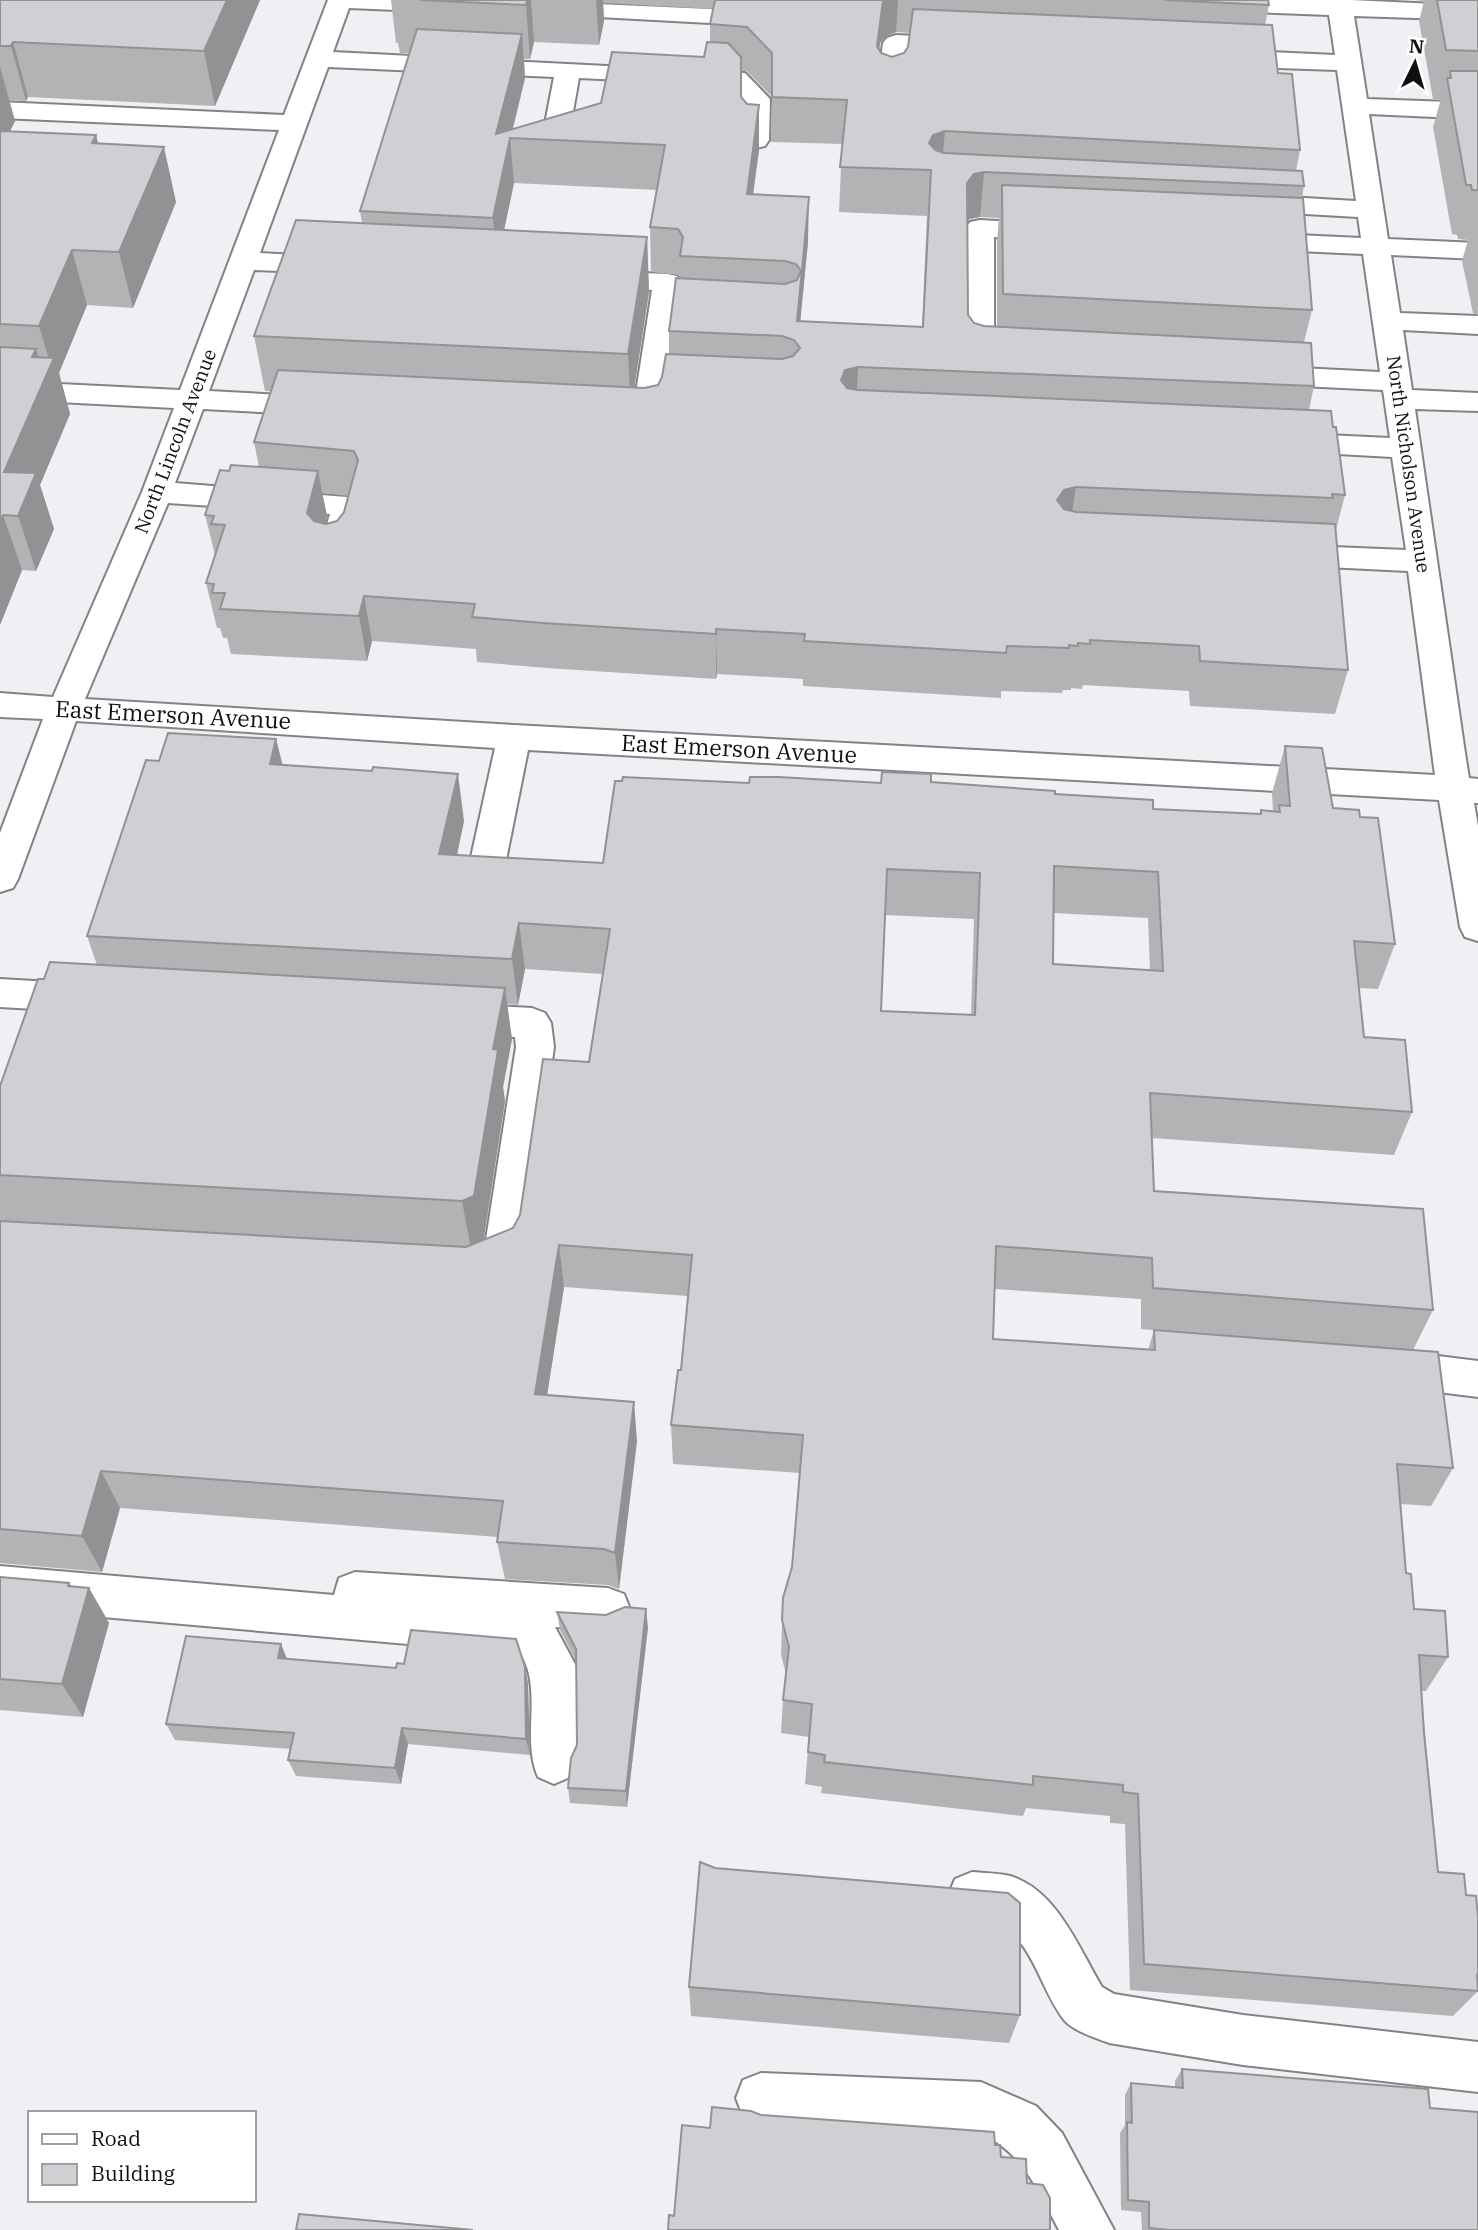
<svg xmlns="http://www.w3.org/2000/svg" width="1478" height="2230" font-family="'IBM Plex Serif',serif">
<rect width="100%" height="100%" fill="#f1eff3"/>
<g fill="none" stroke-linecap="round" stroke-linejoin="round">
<defs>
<g id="minor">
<polygon points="328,0 452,0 455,5 452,10 443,12 349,8 333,52 745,73 770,99 769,140 765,146 756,148 747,146 743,140 744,101 729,85 579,78 569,134 565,140 556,142 547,140 543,134 554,77 328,67 260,253 333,257 343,259 347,265 343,271 333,273 254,270 209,391 319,397 329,400 334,406 329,412 319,415 203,409 175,483 359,498 363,505 350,555 345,562 334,565 323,562 318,555 330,514 168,503 85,699 514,725 1435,775 1408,571 1285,565 1274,562 1269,555 1274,548 1285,545 1406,550 1392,457 1284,451 1273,449 1269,442 1273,435 1284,433 1390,438 1383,390 1261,384 1251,381 1246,375 1251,369 1261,366 1380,372 1363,254 1253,249 1243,247 1239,241 1243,235 1253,233 1361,238 1358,217 1252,211 1242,209 1238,203 1242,197 1252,195 1356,201 1337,70 1223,66 1214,63 1210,58 1214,53 1223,50 1335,55 1329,15 1130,7 1121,5 1118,0 1351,0 1478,6 1478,20 1354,16 1367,99 1478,103 1478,119 1369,114 1388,239 1478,243 1478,259 1391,255 1400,313 1478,316 1478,334 1403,330 1412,390 1478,393 1478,411 1415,409 1465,753 1469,778 1478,779 1478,803 1474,803 1478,826 1478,941 1465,937 1460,927 1439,800 528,750 502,880 497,889 484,893 471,889 466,880 495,748 76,721 18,879 13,888 0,892 0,833 43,719 0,717 0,693 53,697 142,492 174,408 0,399 0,381 180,390 279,130 0,118 0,102 284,115"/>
<polygon points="552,2 710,9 719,11 722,16 719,21 710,23 543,14 540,9 543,4"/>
<polygon points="896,35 960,38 969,41 973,46 969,51 960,54 908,51 903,91 899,96 890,99 881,96 877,91 883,43 887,38"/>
<polygon points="980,220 1049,224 1059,226 1063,232 1059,238 1049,240 994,237 994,352 1005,355 1010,361 1005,367 995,370 970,366 966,360 966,228 970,222"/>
<polygon points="596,271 667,274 677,276 681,282 661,422 657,429 646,431 620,428 616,421 620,414 633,412 652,290 586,285 582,279 586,273"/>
<polygon points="0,979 85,984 98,988 104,998 98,1008 85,1012 0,1007"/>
<polygon points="456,1004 532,1008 545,1013 551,1023 554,1047 524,1256 518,1268 479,1283 465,1278 459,1266 465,1254 485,1246 516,1047 515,1037 456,1034 443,1029 437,1019 443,1009"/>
<polygon points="1390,1350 1478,1361 1478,1397 1390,1386 1375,1381 1369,1368 1375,1355"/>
<path d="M 0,1566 L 334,1595 L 339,1578 L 355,1572 L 608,1588 L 624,1594 L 630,1609 L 624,1624 L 608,1630 L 555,1627 L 576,1666 L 577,1761 L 570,1777 L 554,1784 L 538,1777 C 521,1738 543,1691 521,1654 L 0,1608 Z"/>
<path d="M 972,1872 C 984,1873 998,1873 1010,1876 C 1057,1890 1079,1949 1102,1987 L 1114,1994 L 1243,2015 L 1478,2042 L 1478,2092 L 1243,2065 L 1109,2043 C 1096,2038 1074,2031 1065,2021 C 1041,1991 1035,1947 1002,1925 C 996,1921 967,1918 955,1913 L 948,1896 L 955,1879 Z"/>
<path d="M 761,2073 L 981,2082 L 1036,2106 L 1062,2133 L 1114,2230 L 1059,2230 C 1038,2191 1023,2152 980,2133 L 761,2123 L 743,2116 L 736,2098 L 743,2080 Z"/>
</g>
</defs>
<use href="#minor" stroke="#848285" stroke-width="4"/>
<use href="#minor" fill="#fff" fill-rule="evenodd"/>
</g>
<g fill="#b4b2b5" fill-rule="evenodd">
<polygon points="0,0 260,0 215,106 28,97 26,101 9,100 15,121 10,131 96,135 98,143 176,202 133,308 87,305 59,373 70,414 40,485 54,529 36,571 22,570 0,625"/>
<path d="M 391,0 L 1268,0 L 1269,5 L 1265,25 L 1300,150 L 1296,171 L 1304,186 L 1302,198 L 1312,310 L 1304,342 L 1314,386 L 1309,410 L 1345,495 L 1336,530 L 1348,670 L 1335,714 L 1190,706 L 1189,691 L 1083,685 L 1082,689 L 1071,688 L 1071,690 L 1063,690 L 1062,693 L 1001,691 L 1001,698 L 803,686 L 803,679 L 717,674 L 716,679 L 547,668 L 477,662 L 476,649 L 372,641 L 367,661 L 231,654 L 227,638 L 223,638 L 220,628 L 217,628 L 206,583 L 215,555 L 205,515 L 229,471 L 259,467 L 254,442 L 271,391 L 265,391 L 254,336 L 362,223 L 360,211 L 410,53 L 400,53 L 398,43 L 396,43 ZM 603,3 L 713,9 L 710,24 L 710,42 L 704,57 L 601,103 L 513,129 L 525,78 L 524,59 L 530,59 L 534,42 L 599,45 L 604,21 ZM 896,32 L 910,33 L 908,47 L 904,53 L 892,57 L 881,53 L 879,50 L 880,43 L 886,36 ZM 741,71 L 747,71 L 772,97 L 771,142 L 842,144 L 839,212 L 927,216 L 922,327 L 800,321 L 808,242 L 753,194 L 759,150 L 741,97 ZM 514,183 L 657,190 L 650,227 L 651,272 L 679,275 L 680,279 L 669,331 L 669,354 L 662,377 L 658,385 L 644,388 L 634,388 L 649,292 L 647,237 L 504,230 ZM 980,217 L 999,218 L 997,240 L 997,327 L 984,326 L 974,323 L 968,315 L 968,222 L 969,219 ZM 322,493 L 349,496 L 344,512 L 337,521 L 325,524 L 327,516 Z"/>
<polygon points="1415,0 1478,0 1478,315 1473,313 1462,261 1468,240 1458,239 1457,235 1452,234 1433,127 1441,99 1433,99 1419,21 1424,1"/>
<path d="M 276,739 L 283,765 L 464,821 L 457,855 L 603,863 L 749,783 L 881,783 L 931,782 L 1055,794 L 1153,809 L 1260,814 L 1261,810 L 1273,811 L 1272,793 L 1285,746 L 1333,808 L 1395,944 L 1378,989 L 1359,988 L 1364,1037 L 1412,1112 L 1394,1155 L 1152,1138 L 1154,1191 L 1433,1310 L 1413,1350 L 1453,1468 L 1431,1506 L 1401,1504 L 1406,1573 L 1414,1609 L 1448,1657 L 1426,1691 L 1421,1691 L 1438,1872 L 1466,1895 L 1478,1916 L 1478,1991 L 1453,2016 L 1130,1990 L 1125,1824 L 1110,1823 L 1110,1816 L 1026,1808 L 1023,1816 L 821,1793 L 822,1787 L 805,1784 L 809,1737 L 781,1733 L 783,1700 L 786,1674 L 781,1655 L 783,1598 L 792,1567 L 800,1473 L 673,1464 L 671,1425 L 681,1370 L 688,1296 L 564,1287 L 547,1395 L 637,1441 L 619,1589 L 608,1585 L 505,1579 L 497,1542 L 498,1537 L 120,1508 L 102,1572 L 0,1563 L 0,1086 L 44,979 L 97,965 L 87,936 L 159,761 ZM 1054,913 L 1148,918 L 1150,970 L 1053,964 ZM 885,915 L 974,919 L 971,1015 L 881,1011 ZM 525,969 L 603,974 L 589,1062 L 520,1215 L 513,1228 L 483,1240 L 505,1101 L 503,1087 L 512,1039 L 507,1004 L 518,1005 ZM 995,1289 L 1141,1299 L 1141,1329 L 1154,1330 L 1148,1350 L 993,1339 Z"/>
<polygon points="0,1577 69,1583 71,1586 89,1588 109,1623 83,1717 0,1710"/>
<polygon points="557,1612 648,1627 627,1807 570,1803 568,1788 577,1745 576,1661 560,1630"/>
<polygon points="287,1659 396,1668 525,1667 528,1684 530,1755 408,1744 401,1784 296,1776 288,1760 291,1749 175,1740 166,1724"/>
<polygon points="715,1868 1020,2015 1009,2043 691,2016 689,1987"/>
<polygon points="1182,2069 1430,2108 1478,2230 1142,2230 1141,2212 1121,2210 1120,2133 1125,2125 1125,2095 1131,2083 1175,2087 1175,2081"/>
</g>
<g fill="#929194">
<polygon points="227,0 260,0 215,106 204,51"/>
<polygon points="527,0 531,0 534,42 530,59 526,5"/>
<polygon points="596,0 603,0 604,21 599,45"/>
<polygon points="883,0 898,0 896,32 886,36 880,43 874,91 877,46"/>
<polygon points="522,34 525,78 510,139 514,183 497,263 493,218 496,134"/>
<polygon points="13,42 28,97 26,101 11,46"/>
<polygon points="0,67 15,121 0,151"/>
<polygon points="759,105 759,150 747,239 747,194"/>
<polygon points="945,131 941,176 931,170 929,143 933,135"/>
<polygon points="96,135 109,190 92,143"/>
<polygon points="164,147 176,202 133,308 119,252"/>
<polygon points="984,172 980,217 969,219 963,228 967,183 974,174"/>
<polygon points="809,197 808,242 798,345 797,321"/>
<polygon points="647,237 649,292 631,409 628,354"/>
<polygon points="72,250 87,305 59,373 70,414 40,485 54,529 36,571 4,472 32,357 36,349 45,379 51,366 39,326"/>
<polygon points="858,367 856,412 841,380 845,370"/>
<polygon points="318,471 327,516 316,559 307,513"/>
<polygon points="1076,487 1069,532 1057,500 1064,490"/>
<polygon points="3,515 22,570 0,625 0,523"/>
<polygon points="364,596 372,641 367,661 359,616"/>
<polygon points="716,629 717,674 716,679"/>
<polygon points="276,739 287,786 270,764"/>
<polygon points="458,774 464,821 447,901 439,854"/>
<polygon points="519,923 525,969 518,1005 512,959"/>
<polygon points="505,988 512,1039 503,1087 505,1101 483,1244 471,1249 462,1201"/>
<polygon points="559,1245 564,1287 541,1434 535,1394"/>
<polygon points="634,1402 637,1441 619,1589 615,1553"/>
<polygon points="101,1471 120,1508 102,1572 82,1536"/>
<polygon points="69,1583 83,1607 89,1588 109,1623 83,1717 62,1684"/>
<polygon points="646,1609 648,1627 627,1807 626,1791"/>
<polygon points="281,1644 288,1661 278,1658"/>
<polygon points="525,1667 528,1684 530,1755 526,1739"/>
<polygon points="402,1728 408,1744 401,1784 395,1768"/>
</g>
<g fill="#d1cfd3" stroke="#929194" stroke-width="2" fill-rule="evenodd">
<polygon points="0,0 227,0 204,51 13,42 11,46 0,46"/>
<polygon points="420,0 527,0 526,5"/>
<polygon points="715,0 883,0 877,46 881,53 892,57 904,53 908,47 913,9 1272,25 1278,73 1292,74 1300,150 945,131 933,135 929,143 935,150 944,153 1302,171 1304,186 984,172 974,174 967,183 968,315 974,323 984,326 1311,343 1314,386 858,367 845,370 841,380 847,388 858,390 1331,411 1333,427 1336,427 1345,495 1332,494 1333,498 1076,487 1064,490 1057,500 1064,509 1076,512 1335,524 1348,670 1200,661 1199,646 1090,640 1090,644 1078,643 1078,646 1069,645 1069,648 1007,646 1006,653 804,641 805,634 716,629 716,634 543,623 472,617 475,604 364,596 359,616 220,609 225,593 212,593 214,584 206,583 225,525 211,524 214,516 205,515 220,470 229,471 231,465 318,471 307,513 314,521 326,524 337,521 344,512 358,460 354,451 254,442 278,370 644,388 658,385 662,377 666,354 782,359 793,356 800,348 794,340 782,336 669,331 676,278 785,284 797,280 801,271 796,264 785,261 680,256 683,237 678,229 650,227 665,145 510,138 493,218 360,211 417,29 522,34 496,134 601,103 612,52 704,57 707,42 728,43 741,57 741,97 747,104 759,105 747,194 809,197 797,321 923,327 931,170 840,167 847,100 772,97 772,53 747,27 710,24"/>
<polygon points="1165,0 1268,0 1269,5"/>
<polygon points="1437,0 1478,0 1478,51 1446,50"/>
<polygon points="1450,71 1478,71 1478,190 1472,190 1471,185 1466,185 1447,78 1451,78"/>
<polygon points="0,131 96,135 92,143 164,147 119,252 72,250 39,326 0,324"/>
<polygon points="1002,185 1303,198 1312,310 1003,294"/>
<polygon points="296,220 647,237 628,354 254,336"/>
<polygon points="0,347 36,349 32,357 54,358 4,472 36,473 18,516 3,515 0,523"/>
<path d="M 168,733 L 276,739 L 270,764 L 372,771 L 373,767 L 458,774 L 439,854 L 603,863 L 615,781 L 622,781 L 623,777 L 749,783 L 750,777 L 779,777 L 881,783 L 882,772 L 931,774 L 931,782 L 1055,791 L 1055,794 L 1153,800 L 1153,809 L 1261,814 L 1261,810 L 1280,812 L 1279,805 L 1290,806 L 1285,746 L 1322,748 L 1333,808 L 1359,810 L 1360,817 L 1378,818 L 1395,944 L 1354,941 L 1364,1037 L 1405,1040 L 1412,1112 L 1150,1093 L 1154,1191 L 1423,1209 L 1433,1310 L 1153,1288 L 1152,1258 L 996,1246 L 993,1339 L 1155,1350 L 1154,1330 L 1438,1352 L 1453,1468 L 1397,1464 L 1406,1573 L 1411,1574 L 1414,1609 L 1445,1611 L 1448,1657 L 1419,1655 L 1424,1733 L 1438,1872 L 1464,1874 L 1466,1895 L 1476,1896 L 1478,1916 L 1478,1975 L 1477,1975 L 1478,1991 L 1144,1964 L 1138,1794 L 1123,1792 L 1123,1785 L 1033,1776 L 1033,1785 L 824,1762 L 825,1755 L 808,1752 L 812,1704 L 783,1700 L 789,1647 L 782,1620 L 783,1598 L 792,1567 L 803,1435 L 671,1425 L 678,1370 L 681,1370 L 692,1255 L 559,1245 L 535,1394 L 634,1402 L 615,1553 L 604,1549 L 497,1542 L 503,1501 L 101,1471 L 82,1536 L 0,1529 L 0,1221 L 466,1247 L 513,1228 L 520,1215 L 543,1059 L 589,1062 L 610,929 L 519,923 L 512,959 L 87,936 L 146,760 L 159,761 ZM 1054,866 L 1158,872 L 1163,971 L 1053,964 ZM 887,869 L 980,873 L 975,1015 L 881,1011 Z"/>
<polygon points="50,962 505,988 493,1049 498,1050 474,1196 462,1201 0,1175 0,1086 38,979 44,979"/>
<polygon points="0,1577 69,1583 68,1586 89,1588 62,1684 0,1679"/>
<polygon points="625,1607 646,1609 626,1791 568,1788 571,1758 577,1745 576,1649 557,1612 606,1615"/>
<polygon points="411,1630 516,1639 525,1667 526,1739 402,1728 395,1768 288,1760 294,1733 166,1724 186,1636 281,1644 278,1658 396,1668 397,1663 404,1664"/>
<polygon points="700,1862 715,1868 1008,1893 1020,1903 1020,2015 689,1987"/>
<polygon points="1182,2069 1428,2089 1430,2108 1478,2112 1478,2230 1170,2230 1149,2228 1149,2202 1128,2200 1127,2122 1132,2123 1131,2083 1183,2088"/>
<polygon points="712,2107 751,2111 761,2115 994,2132 995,2145 1000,2145 1001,2157 1026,2159 1027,2183 1043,2185 1050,2198 1050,2230 668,2230 669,2215 674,2216 682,2125 710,2128"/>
<polygon points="299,2214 473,2230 296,2230"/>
</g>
<g text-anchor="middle" stroke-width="5" stroke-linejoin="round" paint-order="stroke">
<g font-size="19" fill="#111011" stroke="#fff">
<text transform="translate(175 441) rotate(-69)" y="7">North Lincoln Avenue</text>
<text transform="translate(1409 464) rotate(82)" y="7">North Nicholson Avenue</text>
</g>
<g font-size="23" fill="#111011" stroke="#fff">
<text transform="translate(173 715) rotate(3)" y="8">East Emerson Avenue</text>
<text transform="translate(739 749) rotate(3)" y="8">East Emerson Avenue</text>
</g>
</g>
<rect x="28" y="2111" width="228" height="91" fill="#ffffff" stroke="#a09fa0" stroke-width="2"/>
<rect x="42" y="2134" width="35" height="10" fill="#ffffff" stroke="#a09fa0" stroke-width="2"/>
<text x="91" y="2146" font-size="21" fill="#111011">Road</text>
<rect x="42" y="2164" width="35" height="21" fill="#d1cfd3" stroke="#a09fa0" stroke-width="2"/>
<text x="91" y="2181" font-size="21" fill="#111011">Building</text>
<g transform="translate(1415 63) rotate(5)" stroke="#ffffff" stroke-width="5" paint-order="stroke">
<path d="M0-5L12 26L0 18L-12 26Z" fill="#111011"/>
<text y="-10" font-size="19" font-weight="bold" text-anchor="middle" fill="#111011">N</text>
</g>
</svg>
